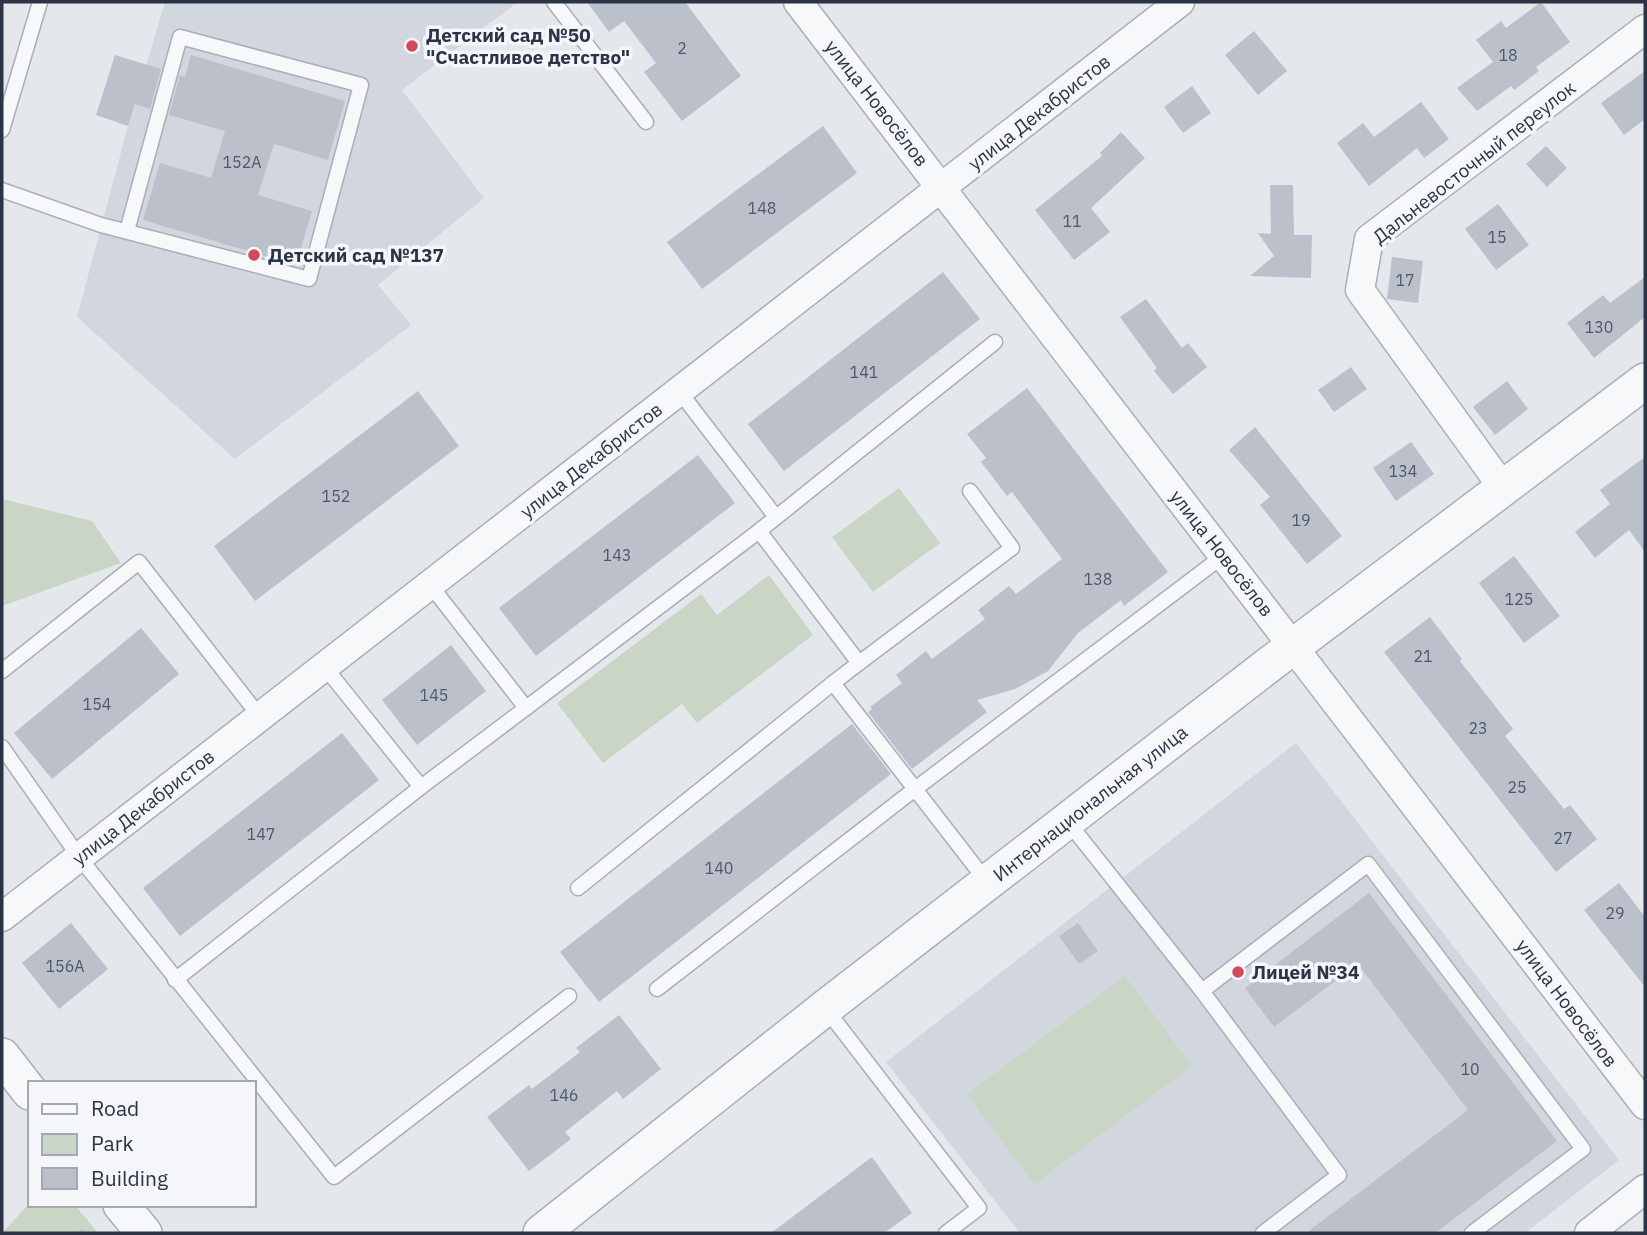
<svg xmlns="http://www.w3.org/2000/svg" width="1647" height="1235" font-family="'IBM Plex Sans',sans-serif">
<rect width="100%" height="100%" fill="#e4e7ec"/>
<g fill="#d2d6de">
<polygon points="165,2 518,2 402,90 484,198 378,285 411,325 235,459 77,317 128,126"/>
<polygon points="1296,743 1619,1160 1525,1233 1020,1233 886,1062"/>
</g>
<g fill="#c9d6c5">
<polygon points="899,488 940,543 873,592 832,537"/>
<polygon points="2,499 92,521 121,563 2,606"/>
<polygon points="769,575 813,635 697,723 682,704 603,763 557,703 701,594 717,615"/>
<polygon points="1125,976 1192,1066 1034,1184 967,1094"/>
<polygon points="30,1203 30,1205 75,1205 98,1233 2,1233"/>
</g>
<g fill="#bbc0ca">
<polygon points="587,2 685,2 741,76 682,121 644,72 656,63 624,21 609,32"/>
<polygon points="1541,2 1570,42 1536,67 1539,71 1514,90 1511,86 1477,111 1457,88 1493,62 1476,40 1501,21 1506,28"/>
<polygon points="1254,31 1287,71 1258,95 1225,55"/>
<polygon points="115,55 161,69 150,109 135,104 128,126 96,115"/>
<polygon points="191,55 345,101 328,160 274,144 258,195 312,211 296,265 143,220 160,163 211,178 225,131 169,115 180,75 185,77"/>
<polygon points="1645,71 1645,119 1624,135 1601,103"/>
<polygon points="1192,86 1211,113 1183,133 1164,107"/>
<polygon points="1421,102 1449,139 1424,158 1417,148 1369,186 1337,143 1363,123 1374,137"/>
<polygon points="823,126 857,173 702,289 667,242"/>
<polygon points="1121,132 1145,158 1091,208 1110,232 1074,260 1035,210 1102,156 1100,153"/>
<polygon points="1546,146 1567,168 1547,187 1526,164"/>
<polygon points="1270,185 1293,185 1294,235 1312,235 1311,278 1250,276 1274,256 1258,233 1271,234"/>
<polygon points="1498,204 1529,245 1496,270 1465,229"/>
<polygon points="1392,257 1423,261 1418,303 1387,299"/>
<polygon points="943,272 980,319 784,471 748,424"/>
<polygon points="1645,277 1645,317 1594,358 1567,323 1603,295 1610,303"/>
<polygon points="1146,299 1182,348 1188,343 1207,367 1173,394 1154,371 1157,368 1120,317"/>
<polygon points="1351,367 1367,389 1334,412 1318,390"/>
<polygon points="1507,381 1528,409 1495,435 1473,407"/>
<polygon points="1027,388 1168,572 1124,606 1121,600 1078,633 1048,671 1015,689 977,700 987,712 912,769 868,712 872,709 870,707 902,683 896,675 926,651 932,659 985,619 978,610 1009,586 1016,594 1062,559 1012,492 1007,496 981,462 986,458 967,434"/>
<polygon points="418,391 459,446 255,601 214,546"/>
<polygon points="1255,427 1342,536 1307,564 1260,505 1270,497 1229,450"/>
<polygon points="1411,442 1434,474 1396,501 1373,468"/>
<polygon points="698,455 735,503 536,656 499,608"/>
<polygon points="1645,457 1645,552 1629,530 1595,558 1575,532 1610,504 1600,490"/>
<polygon points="1514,556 1560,616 1524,643 1479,583"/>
<polygon points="1430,617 1462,659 1460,661 1513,729 1505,736 1564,809 1570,805 1597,839 1556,872 1384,652"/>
<polygon points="141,628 179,674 52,779 14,733"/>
<polygon points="451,645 486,691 417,745 382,700"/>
<polygon points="852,724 891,774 599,1002 560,952"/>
<polygon points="342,733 379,780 180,936 143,888"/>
<polygon points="1619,883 1645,917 1645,987 1584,910"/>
<polygon points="1369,893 1557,1141 1435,1233 1306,1233 1468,1110 1358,964 1274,1027 1245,988"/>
<polygon points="71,923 108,969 59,1009 22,963"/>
<polygon points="1078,923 1098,951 1079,964 1059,936"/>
<polygon points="619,1015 661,1069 623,1099 617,1091 565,1132 571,1139 529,1171 487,1117 529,1085 532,1089 580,1052 576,1048"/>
<polygon points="872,1157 912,1213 884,1233 771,1233"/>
</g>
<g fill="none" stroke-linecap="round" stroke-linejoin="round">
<defs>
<g id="service">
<polyline points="554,2 646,122"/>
<polyline points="2,130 40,2"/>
<polyline points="2,190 101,225 309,279 361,85 180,37 127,231"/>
<polyline points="679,391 776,517"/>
<polyline points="759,531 859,663 1012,548 970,491"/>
<polyline points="431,586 526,708 759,531 995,342"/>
<polyline points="859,663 833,683 987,882"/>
<polyline points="2,671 139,562 260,717"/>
<polyline points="2,747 79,857 334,1177 569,996"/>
<polyline points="421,787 526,708"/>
<polyline points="1068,822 1202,991 1339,1175 1263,1233"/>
<polyline points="578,888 833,683"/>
<polyline points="175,980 421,787 324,666"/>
<polyline points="657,989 915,789 1223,556"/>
<polyline points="1202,991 1368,864 1583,1149 1472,1233"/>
<polyline points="826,1009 979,1208 946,1233"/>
</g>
<g id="minor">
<polyline points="798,2 1645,1105"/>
<polyline points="1504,489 1360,290 1369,239 1645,29"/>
<polyline points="2,917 1180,2"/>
<polyline points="1589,1233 1645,1189"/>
</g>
<g id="tertiary">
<polyline points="2,1056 30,1092"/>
<polyline points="121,1205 144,1233"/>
<polyline points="541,1233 825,1008 1262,670 1645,381"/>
</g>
</defs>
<use href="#service" stroke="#a9aeb7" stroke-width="17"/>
<use href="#minor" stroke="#a9aeb7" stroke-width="31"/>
<use href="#tertiary" stroke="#a9aeb7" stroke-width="38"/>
<polyline stroke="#c2c5cb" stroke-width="4.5" stroke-dasharray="5 5" stroke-linecap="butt" points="80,1233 85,1230"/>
<use href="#service" stroke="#f7f8fa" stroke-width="14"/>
<use href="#minor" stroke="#f7f8fa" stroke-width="28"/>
<use href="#tertiary" stroke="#f7f8fa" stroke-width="35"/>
</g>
<g fill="#d1495b" stroke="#f4f6f9" stroke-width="2.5">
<circle cx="412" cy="46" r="7"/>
<circle cx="254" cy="255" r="7"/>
<circle cx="1238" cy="972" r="7"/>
</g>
<g text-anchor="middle" stroke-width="7" stroke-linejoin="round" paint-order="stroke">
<g font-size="16" fill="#4f5766">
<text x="682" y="54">2</text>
<text x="1508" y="61">18</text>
<text x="242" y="168">152А</text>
<text x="762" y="214">148</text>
<text x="1072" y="227">11</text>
<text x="1497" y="243">15</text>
<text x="1405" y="286">17</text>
<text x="1599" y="333">130</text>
<text x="864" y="378">141</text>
<text x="1403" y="477">134</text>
<text x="336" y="502">152</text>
<text x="1301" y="526">19</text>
<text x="617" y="561">143</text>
<text x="1098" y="585">138</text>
<text x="1519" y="605">125</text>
<text x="1423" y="662">21</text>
<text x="434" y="701">145</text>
<text x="97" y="710">154</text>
<text x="1478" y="734">23</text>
<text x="1517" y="793">25</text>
<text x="261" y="840">147</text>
<text x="1563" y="844">27</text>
<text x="719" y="874">140</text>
<text x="1615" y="919">29</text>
<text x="65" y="972">156А</text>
<text x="1470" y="1075">10</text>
<text x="564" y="1101">146</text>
</g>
<g font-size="19" font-weight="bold" fill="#2b3445" stroke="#f4f6f9" text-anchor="start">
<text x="426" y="42">Детский сад №50<tspan x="426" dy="22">"Счастливое детство"</tspan></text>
<text x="268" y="262">Детский сад №137</text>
<text x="1252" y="979">Лицей №34</text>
</g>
<g font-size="19" fill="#2b3445" stroke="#f4f6f9">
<text transform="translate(877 103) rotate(52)" y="7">улица Новосёлов</text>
<text transform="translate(1039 112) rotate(-38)" y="7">улица Декабристов</text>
<text transform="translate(1474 162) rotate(-38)" y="7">Дальневосточный переулок</text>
<text transform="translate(591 460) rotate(-38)" y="7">улица Декабристов</text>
<text transform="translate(1222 553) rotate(52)" y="7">улица Новосёлов</text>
<text transform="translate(1090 803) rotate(-38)" y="7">Интернациональная улица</text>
<text transform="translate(143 807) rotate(-38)" y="7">улица Декабристов</text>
<text transform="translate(1567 1003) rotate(53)" y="7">улица Новосёлов</text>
</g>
</g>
<rect width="1647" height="1235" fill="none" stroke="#2b3445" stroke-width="7"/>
<rect x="28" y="1081" width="228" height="126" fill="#f4f6f9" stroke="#a4a8b1" stroke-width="2"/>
<rect x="42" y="1104" width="35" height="10" fill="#f7f8fa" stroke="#a4a8b1" stroke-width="2"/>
<text x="91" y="1116" font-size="21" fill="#2b3445">Road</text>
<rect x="42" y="1134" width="35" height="21" fill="#c9d6c5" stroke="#a4a8b1" stroke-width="2"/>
<text x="91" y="1151" font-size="21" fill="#2b3445">Park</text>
<rect x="42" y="1168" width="35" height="21" fill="#bbc0ca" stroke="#a4a8b1" stroke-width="2"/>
<text x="91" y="1186" font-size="21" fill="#2b3445">Building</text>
</svg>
